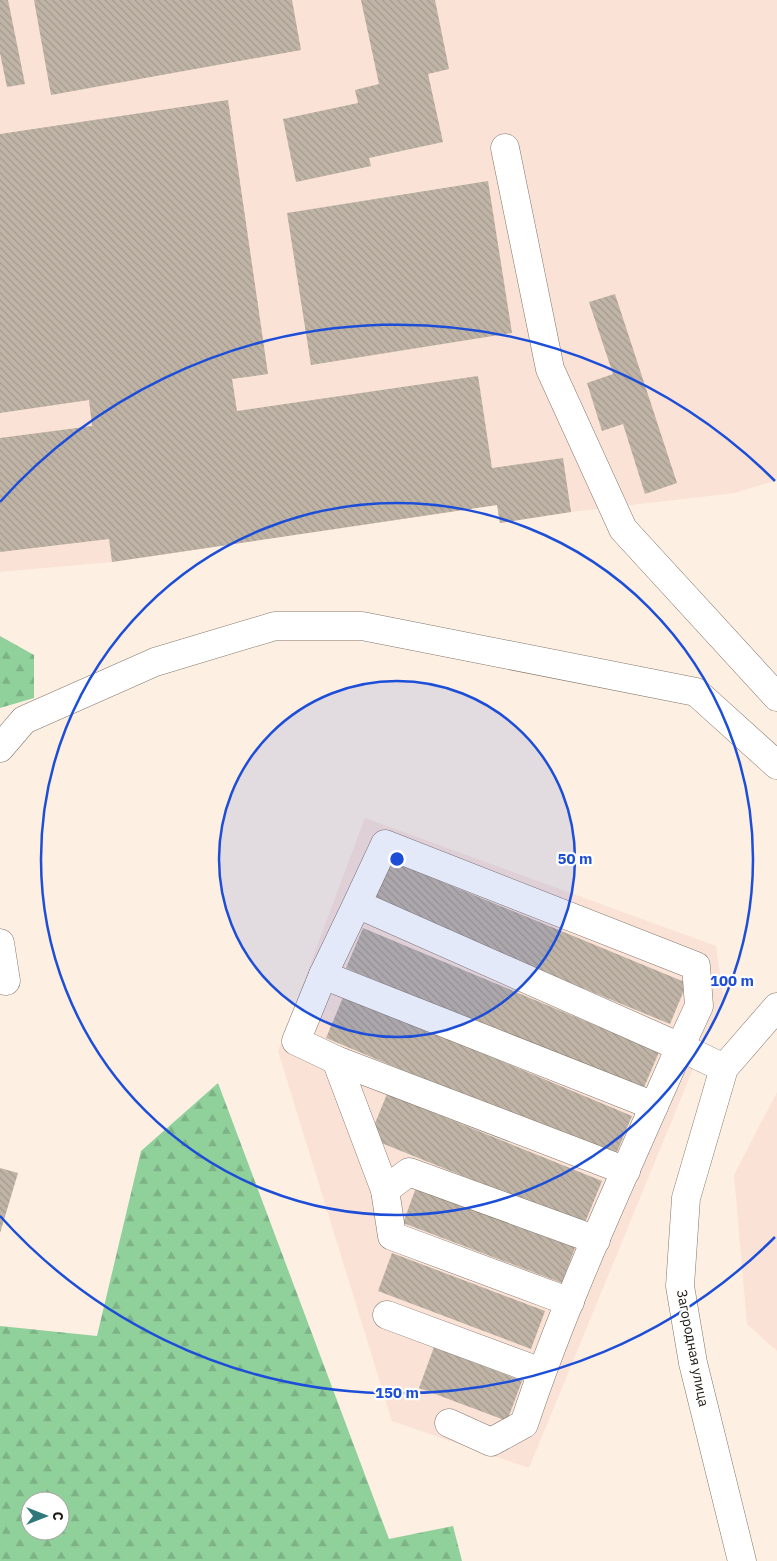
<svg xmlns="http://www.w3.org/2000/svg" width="777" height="1561" font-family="'IBM Plex Sans',sans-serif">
<defs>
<pattern id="forest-firs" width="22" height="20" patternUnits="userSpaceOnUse" patternTransform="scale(1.25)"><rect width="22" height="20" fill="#90d09b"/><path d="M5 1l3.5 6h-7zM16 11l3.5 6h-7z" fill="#7cb285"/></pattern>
<pattern id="building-back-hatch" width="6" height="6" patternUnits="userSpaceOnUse" patternTransform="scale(1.25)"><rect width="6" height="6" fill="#bfb4a6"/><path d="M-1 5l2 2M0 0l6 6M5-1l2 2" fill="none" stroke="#a49a8e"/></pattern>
</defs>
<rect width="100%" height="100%" fill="#fdefe2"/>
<g fill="#fae2d7">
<polygon points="0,0 777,0 777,480 735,493 571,512 500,523 497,505 112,562 0,572"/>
<polygon points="365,818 716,946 723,996 529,1468 392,1421 278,1051"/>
<polygon points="777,1092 777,1351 747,1324 734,1175"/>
</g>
<g fill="url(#forest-firs)" fill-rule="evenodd">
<polygon points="0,636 34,655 34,698 0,708"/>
<path d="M 218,1083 L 389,1539 L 453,1526 L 462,1561 L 0,1561 L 0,1326 L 97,1336 L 141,1151 ZM 30,1501 L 60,1501 L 60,1531 L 30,1531 Z"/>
</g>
<g fill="url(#building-back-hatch)">
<polygon points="0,0 8,0 25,84 7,87 0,53"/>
<polygon points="34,0 292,0 301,50 51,95"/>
<polygon points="361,0 435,0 449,69 428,74 443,142 369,158 371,166 296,182 283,119 358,103 355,90 379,84"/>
<polygon points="228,100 268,374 232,379 237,411 478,376 492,468 563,458 571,512 500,523 497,505 112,562 109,539 0,552 0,438 92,426 89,400 0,413 0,134"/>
<polygon points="488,181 512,333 311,365 287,213"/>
<polygon points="615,294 677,483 645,494 623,424 602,431 587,383 613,374 589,302"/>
<polygon points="389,860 687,983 670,1024 372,901"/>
<polygon points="363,928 659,1052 642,1092 346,968"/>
<polygon points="344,995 632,1116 614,1159 326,1038"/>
<polygon points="387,1094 602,1181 584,1225 369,1138"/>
<polygon points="0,1168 18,1173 0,1233"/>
<polygon points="417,1185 576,1245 562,1283 403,1223"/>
<polygon points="392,1253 545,1311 531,1349 378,1291"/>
<polygon points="434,1347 522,1381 507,1421 419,1388"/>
</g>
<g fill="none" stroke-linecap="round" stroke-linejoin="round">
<defs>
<g id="minor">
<polyline points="505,148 550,369 623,529 777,697"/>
<polyline points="0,748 24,720 155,662 275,626 362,626 696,692 777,765"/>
<polyline points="0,943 6,981"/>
<polyline points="323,975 357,904 680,1047 699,1006 696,966 385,844 357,904"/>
<polyline points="336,1060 296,1041 323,975 654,1106"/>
<polyline points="385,1190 336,1060 626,1171"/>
<polyline points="570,1302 392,1236 385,1190 409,1172 596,1240"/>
<polyline points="387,1315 541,1372"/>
<path d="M 449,1423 L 491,1442 L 524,1424 C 567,1295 626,1171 680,1047 L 724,1068"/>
<polyline points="742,1561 693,1363 680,1286 686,1198 724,1068 777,1007"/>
</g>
</defs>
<use href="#minor" stroke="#83776b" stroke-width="29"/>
<use href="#minor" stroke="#fff" stroke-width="28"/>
</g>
<circle cx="397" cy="859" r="178" fill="#1d4ed8" fill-opacity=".12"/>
<g fill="none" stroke="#1d4ed8" stroke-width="2.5">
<circle cx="397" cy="859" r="178"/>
<circle cx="397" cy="859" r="356"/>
<path d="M775 1237A534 534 0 0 1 0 1216M0 502A534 534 0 0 1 775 481"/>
</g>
<g text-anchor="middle" stroke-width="4.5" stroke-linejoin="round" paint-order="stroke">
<g font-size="14" fill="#1f1a15" stroke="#fff">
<text transform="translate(693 1348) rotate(79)" y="5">Загородная улица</text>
</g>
</g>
<circle cx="397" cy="859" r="8" fill="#1d4ed8" stroke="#fff" stroke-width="2.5"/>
<g font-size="15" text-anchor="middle" font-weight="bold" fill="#1d4ed8" stroke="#fff" stroke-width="4.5" stroke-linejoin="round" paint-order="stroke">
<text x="575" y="864">50 m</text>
<text x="732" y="986">100 m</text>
<text x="397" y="1398">150 m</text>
</g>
<g transform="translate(45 1516) rotate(90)"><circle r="24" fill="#ffffff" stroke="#a5a3a1"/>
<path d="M0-4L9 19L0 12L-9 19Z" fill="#2f797a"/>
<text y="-8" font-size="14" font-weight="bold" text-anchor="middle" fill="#1f1a15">С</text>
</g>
</svg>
